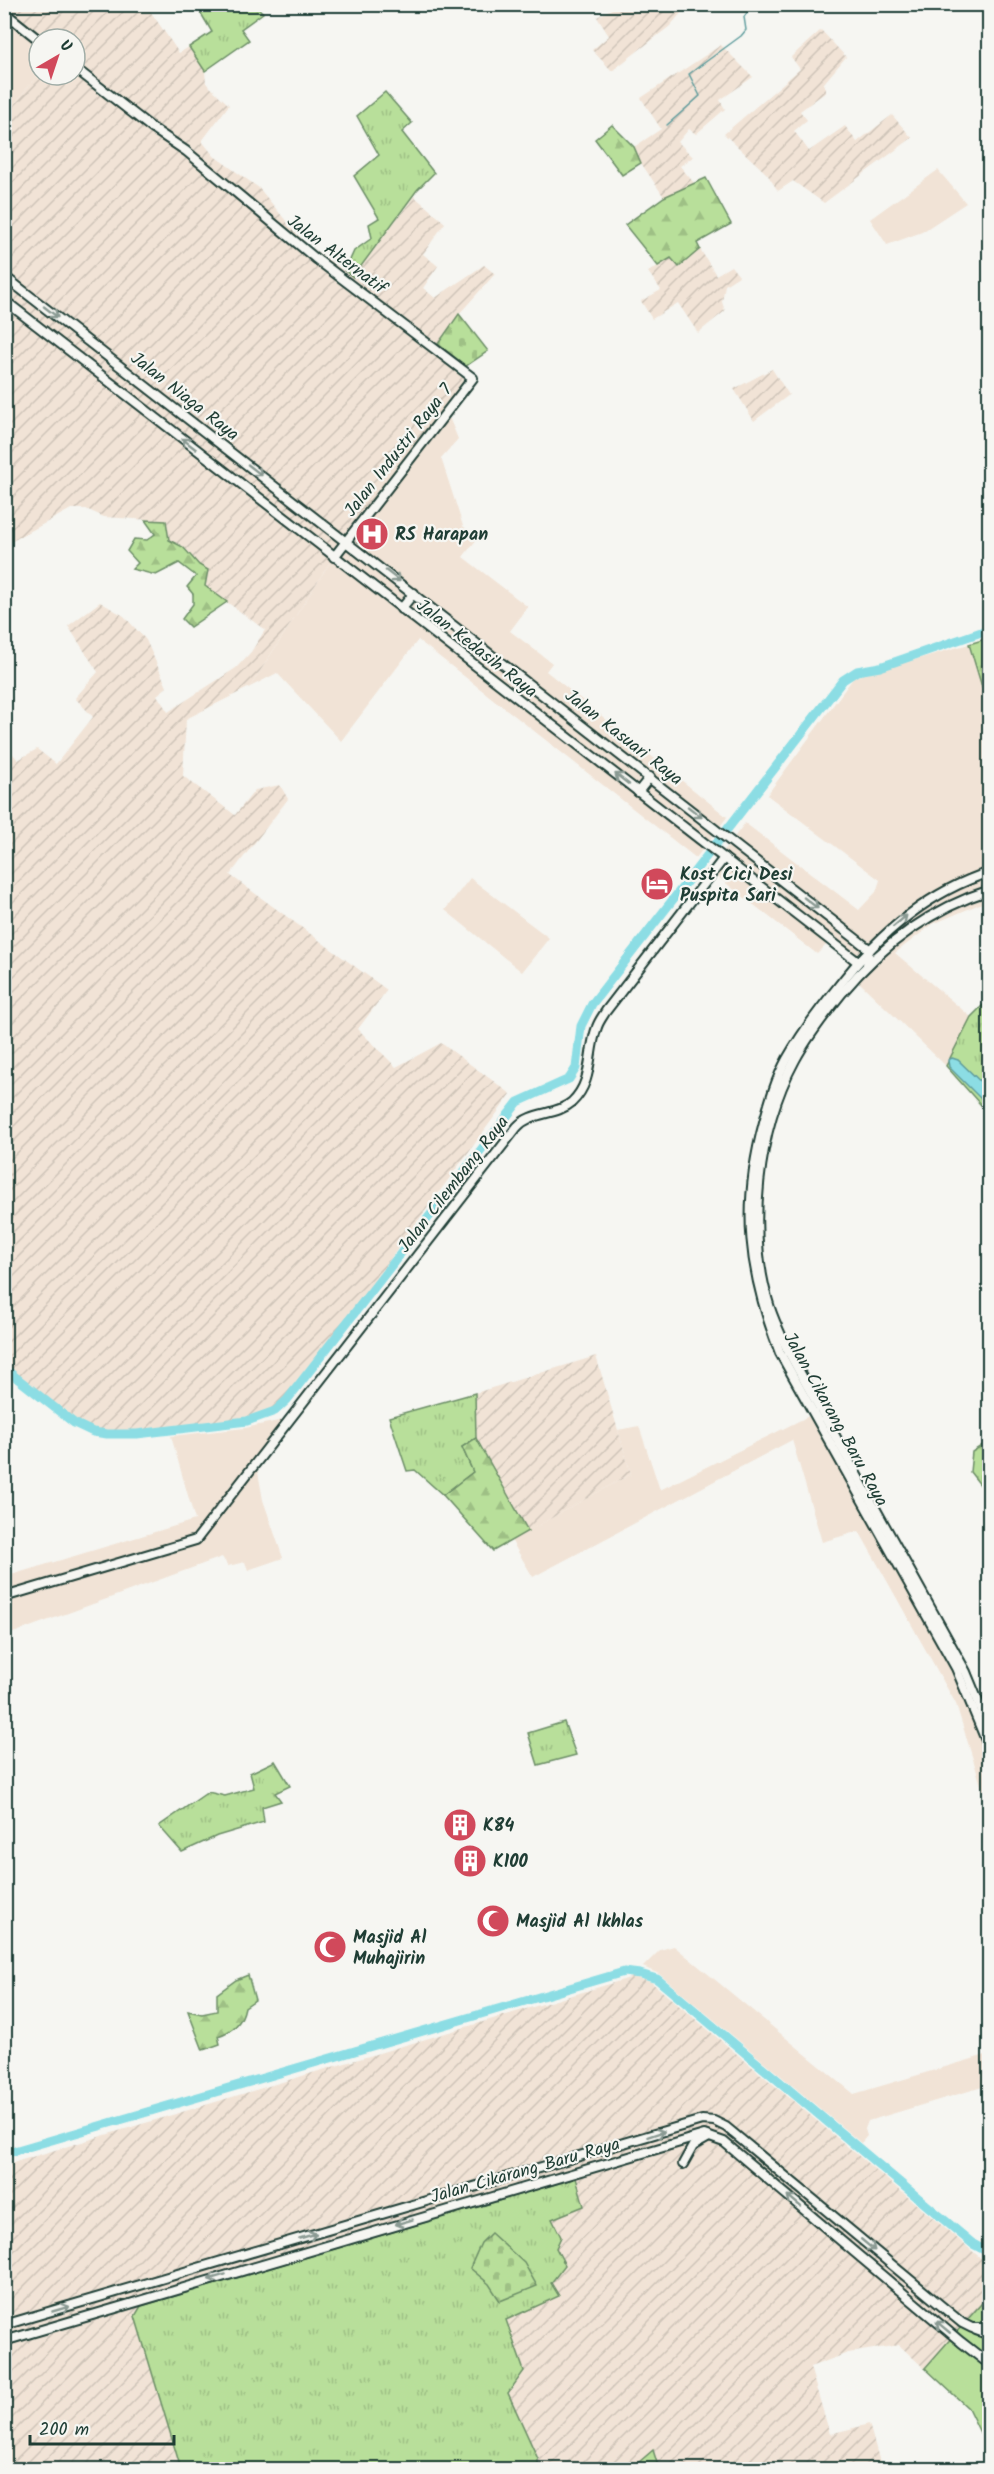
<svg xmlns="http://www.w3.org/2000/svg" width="994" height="2474" font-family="Kalam,sans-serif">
<defs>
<pattern id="industrial-furrows" width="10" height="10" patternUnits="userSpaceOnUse" patternTransform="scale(1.5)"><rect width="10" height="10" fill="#f1e3d6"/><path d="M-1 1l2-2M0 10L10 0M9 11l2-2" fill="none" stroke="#cec4b8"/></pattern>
<pattern id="grass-tufts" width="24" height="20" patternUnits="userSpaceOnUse" patternTransform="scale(1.5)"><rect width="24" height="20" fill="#b8df9a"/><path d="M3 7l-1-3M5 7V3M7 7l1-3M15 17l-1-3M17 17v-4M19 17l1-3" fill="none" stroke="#9ec085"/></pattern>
<pattern id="forest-firs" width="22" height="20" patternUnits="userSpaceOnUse" patternTransform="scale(1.5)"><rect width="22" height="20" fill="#b8df9a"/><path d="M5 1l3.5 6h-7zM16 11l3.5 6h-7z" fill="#9ec085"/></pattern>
<pattern id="cemetery-stones" width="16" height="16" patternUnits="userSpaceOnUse" patternTransform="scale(1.5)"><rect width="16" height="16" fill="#b8df9a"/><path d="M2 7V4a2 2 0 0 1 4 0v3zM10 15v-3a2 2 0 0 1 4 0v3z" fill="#9ec085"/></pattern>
</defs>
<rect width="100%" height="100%" fill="#f6f6f2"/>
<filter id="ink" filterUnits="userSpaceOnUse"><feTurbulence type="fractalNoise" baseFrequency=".0167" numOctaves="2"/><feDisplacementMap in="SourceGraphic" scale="12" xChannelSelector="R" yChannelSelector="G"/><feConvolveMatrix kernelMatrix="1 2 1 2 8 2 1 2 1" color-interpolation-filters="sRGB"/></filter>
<g filter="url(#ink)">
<g fill="#f1e3d6">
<polygon points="4,8 43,39 39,39 39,73 5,116"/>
<polygon points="938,170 966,203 922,232 887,245 870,219"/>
<polygon points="446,410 458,439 441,458 463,526 477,539 463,557 528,607 510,631 552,663 546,671 727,817 696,858 418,640 341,741 277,673 250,687 354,525"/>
<polygon points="969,644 989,710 989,900 933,924 895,953 971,1017 946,1066 860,983 844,956 828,943 817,954 709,870 745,823 859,910 876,892 880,880 767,795 854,677"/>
<polygon points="470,878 549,938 522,972 445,910"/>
<polygon points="811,1415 952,1672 972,1713 989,1756 989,1811 956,1704 859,1531 822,1542 792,1440 533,1577 511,1540 631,1474 618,1430 639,1426 660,1490"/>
<polygon points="283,1420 250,1466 258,1472 263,1500 283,1558 248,1570 245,1562 228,1566 222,1557 5,1636 4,1577 195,1520 171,1436 245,1428"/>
<polygon points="674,1946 854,2094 989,2054 989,2085 868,2121 865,2129 867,2136 861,2143 659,1974 643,1967 660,1950"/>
</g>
<g fill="url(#industrial-furrows)">
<polygon points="5,5 146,5 179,53 189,47 205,71 206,83 229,105 202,141 214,156 259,188 296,233 308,245 353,277 414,196 445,223 423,254 438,266 423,288 435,298 484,265 495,274 459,314 438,344 466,366 464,387 354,525 250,687 186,719 183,776 235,815 255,790 280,785 288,799 230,875 387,990 358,1029 396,1067 441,1043 511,1094 287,1400 275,1411 247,1421 107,1434 93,1432 74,1423 5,1368 4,744 18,760 37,749 56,764 93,717 75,698 98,672 68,626 100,602 124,616 146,640 167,687 157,695 168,712 236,668 251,652 265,630 205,586 208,570 199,565 183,547 169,540 166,521 104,517 86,509 71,509 5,545 5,116 39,73 39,75 75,75 75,39 43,39 5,8"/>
<polygon points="685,5 687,6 670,26 612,71 592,50 609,36 597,17 619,5"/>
<polygon points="821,30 846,57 824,83 826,92 800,111 807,120 794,131 809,151 845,126 857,142 892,115 912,138 824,203 793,181 778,191 767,174 724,134 800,69 791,57"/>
<polygon points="721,45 753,77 720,100 725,109 696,134 689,129 678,142 693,157 680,166 694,183 664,197 641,163 634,147 661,129 641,98"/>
<polygon points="700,249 716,275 731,266 739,276 725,285 722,302 725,311 698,333 678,303 652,319 641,301 661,290 648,272 671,258 680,267"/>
<polygon points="772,369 789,395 754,421 734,389"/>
<polygon points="596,1356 631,1474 528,1531 476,1438 475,1393"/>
<polygon points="633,1977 651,1982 989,2265 989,2295 924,2368 899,2345 848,2353 810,2367 830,2434 869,2424 882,2469 5,2470 5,2165"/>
</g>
<g fill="url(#grass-tufts)" stroke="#6c8e67" stroke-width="1.5">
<polygon points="196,5 255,5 263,13 241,29 249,40 205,71 189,47 212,32"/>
<polygon points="385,92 412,123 402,132 434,173 417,190 353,277 345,271 354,251 372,238 369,224 379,218 354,176 379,155 357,116"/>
<polygon points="989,638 990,638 989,710 969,644"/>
<polygon points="989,999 989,1114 946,1066 971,1017"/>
<polygon points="475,1393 476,1438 462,1447 473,1472 443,1495 415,1470 407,1471 389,1417"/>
<polygon points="989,1441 989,1496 970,1472 972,1452"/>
<polygon points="564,1722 576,1755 538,1765 528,1733"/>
<polygon points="275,1761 290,1786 275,1793 281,1801 262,1807 264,1822 217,1836 182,1852 159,1826 208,1792 225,1796 254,1788 250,1773"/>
<polygon points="576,2178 584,2206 552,2219 561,2237 556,2248 565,2265 551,2283 559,2296 506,2320 524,2371 508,2393 538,2459 538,2469 181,2469 135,2316 141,2306"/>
<polygon points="653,2450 659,2469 631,2469"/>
</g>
<g fill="url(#forest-firs)" stroke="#6c8e67" stroke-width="1.5">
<polygon points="612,125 634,147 641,163 622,175 595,139"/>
<polygon points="706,178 731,224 697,243 700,249 679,267 671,258 658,266 625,225 664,197"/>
<polygon points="145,520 166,521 169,540 183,547 199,565 208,570 205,586 227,602 190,627 182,619 193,604 193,594 187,587 196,576 179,563 156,575 132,569 138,563 127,551 134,539 147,540 155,534"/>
<polygon points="476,1438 528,1531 493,1551 443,1495 473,1472 462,1447"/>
<path d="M 248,1975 L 255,2000 L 245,2007 C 242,2023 233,2031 218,2036 L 220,2044 L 203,2050 L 188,2011 L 202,2014 L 217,2011 L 217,1994 L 236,1980 Z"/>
</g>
<g fill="url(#cemetery-stones)" stroke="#6c8e67" stroke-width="1.5">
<polygon points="459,314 488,351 466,366 438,344"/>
<polygon points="491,2233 524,2263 537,2286 500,2301 489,2284 470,2268 481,2243"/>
</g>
<polygon fill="#b8df9a" stroke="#6c8e67" stroke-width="1.5" points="989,2295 989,2451 968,2408 925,2368"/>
<polygon fill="#8cdde4" stroke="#609d9e" stroke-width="1.5" points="952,1058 958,1060 989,1090 989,1107 949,1067 948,1060"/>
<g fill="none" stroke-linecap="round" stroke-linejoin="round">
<polyline stroke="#609d9e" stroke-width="1.5" points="667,125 700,96 689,74 741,36 746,30 744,17 753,4"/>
<g stroke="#8cdde4" stroke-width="9">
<polyline points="4,1368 74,1423 93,1432 107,1434 137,1434 247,1421 275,1411 287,1400 518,1102 569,1079 576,1068 581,1026 592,1004 843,680 857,671 880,667 990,629"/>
<polyline points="4,2154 624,1972 640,1974 657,1979 973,2244 990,2253"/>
</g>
<defs>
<g id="secondary">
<polyline points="4,12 39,40"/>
<polyline points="75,68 152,128 186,151 315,258 473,378 334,557"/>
<polyline points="4,276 869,949 867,965"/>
<polyline points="4,300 858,962"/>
<polyline points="401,609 414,593"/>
<polyline points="638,792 650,777"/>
<path d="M 990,872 C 927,892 877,936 837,988 C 819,1010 801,1034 787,1059 C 776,1079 770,1100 764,1122 C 741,1207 748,1271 780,1353 L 956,1668 L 990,1750"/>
<path d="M 990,890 C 930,909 882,945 842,993 C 825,1014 808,1036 795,1060 C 757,1130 746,1232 770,1308 C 775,1323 782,1337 788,1351 L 966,1672 L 990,1730"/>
<path d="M 4,1597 L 196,1540 L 517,1127 C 531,1111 556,1116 572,1102 C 594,1081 587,1053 597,1027 C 599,1021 603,1016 606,1011 L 724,858"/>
<polyline points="683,2164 693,2146 709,2137"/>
<polyline points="4,2325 702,2120 714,2121 726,2127 962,2323 972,2328 990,2328"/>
<polyline points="976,2330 990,2335"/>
<polyline points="4,2341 704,2135 724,2142 961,2342 984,2360 990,2361"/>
</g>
</defs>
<use href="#secondary" stroke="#1f3d34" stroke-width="12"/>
<use href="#secondary" stroke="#f6f6f2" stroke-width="8"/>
</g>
<defs><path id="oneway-shaft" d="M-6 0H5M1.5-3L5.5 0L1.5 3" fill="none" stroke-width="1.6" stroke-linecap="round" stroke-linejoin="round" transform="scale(1.5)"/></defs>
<g stroke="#8a9a93">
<use href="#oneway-shaft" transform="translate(51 312) rotate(38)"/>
<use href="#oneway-shaft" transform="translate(189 444) rotate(-142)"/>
<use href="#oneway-shaft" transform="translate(255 470) rotate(38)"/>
<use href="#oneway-shaft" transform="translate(393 576) rotate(38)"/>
<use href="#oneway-shaft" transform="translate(622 779) rotate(-142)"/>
<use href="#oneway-shaft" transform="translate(695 812) rotate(38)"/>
<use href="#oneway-shaft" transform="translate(811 903) rotate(38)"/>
<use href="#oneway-shaft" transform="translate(900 921) rotate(-40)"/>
<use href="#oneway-shaft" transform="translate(656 2134) rotate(-18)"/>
<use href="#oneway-shaft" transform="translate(794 2201) rotate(-140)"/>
<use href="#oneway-shaft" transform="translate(404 2222) rotate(164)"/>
<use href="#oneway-shaft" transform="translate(308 2236) rotate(-16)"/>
<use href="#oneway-shaft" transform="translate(868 2245) rotate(40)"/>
<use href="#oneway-shaft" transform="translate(217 2277) rotate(163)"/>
<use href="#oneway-shaft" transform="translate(61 2309) rotate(-16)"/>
<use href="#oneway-shaft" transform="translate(943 2327) rotate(-140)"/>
</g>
</g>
<defs>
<symbol id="hospital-disc" viewBox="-11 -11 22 22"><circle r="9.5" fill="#d1495b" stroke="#f6f6f2"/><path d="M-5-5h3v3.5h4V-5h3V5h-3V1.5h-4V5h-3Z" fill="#fff"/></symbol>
<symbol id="hotel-disc" viewBox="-11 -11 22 22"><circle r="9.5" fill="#d1495b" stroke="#f6f6f2"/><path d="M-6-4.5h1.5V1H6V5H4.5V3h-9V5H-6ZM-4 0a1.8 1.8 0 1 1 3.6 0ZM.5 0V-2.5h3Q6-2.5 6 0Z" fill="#fff"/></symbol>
<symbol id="building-disc" viewBox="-11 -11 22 22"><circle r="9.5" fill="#d1495b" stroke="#f6f6f2"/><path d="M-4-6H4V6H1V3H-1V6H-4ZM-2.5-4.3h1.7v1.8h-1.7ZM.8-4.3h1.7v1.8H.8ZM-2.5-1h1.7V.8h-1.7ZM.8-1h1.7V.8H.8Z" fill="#fff"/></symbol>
<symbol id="mosque-disc" viewBox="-11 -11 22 22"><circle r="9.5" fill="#d1495b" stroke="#f6f6f2"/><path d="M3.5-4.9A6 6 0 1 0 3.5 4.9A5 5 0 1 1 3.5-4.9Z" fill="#fff"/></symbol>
</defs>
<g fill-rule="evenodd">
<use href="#hospital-disc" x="353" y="515" width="38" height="38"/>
<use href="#hotel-disc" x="638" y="865" width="38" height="38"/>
<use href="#building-disc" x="441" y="1806" width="38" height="38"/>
<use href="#building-disc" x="451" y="1842" width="38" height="38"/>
<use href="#mosque-disc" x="474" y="1902" width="38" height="38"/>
<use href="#mosque-disc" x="311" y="1928" width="38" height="38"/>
</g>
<g text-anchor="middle" stroke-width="4.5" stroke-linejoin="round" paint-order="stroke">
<g font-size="18" fill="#1f3d34" stroke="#f6f6f2">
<text transform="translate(337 254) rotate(37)" y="6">Jalan Alternatif</text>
<text transform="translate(185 396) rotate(38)" y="6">Jalan Niaga Raya</text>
<text transform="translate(398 450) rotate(-52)" y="6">Jalan Industri Raya 7</text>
<text transform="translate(477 648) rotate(38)" y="6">Jalan Kedasih Raya</text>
<text transform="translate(624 737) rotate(38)" y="6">Jalan Kasuari Raya</text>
<text transform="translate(453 1184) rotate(-52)" y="6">Jalan Cilembang Raya</text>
<text transform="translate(836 1419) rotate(61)" y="6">Jalan Cikarang Baru Raya</text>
<text transform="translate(525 2170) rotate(-16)" y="6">Jalan Cikarang Baru Raya</text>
</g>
<g font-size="18" font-weight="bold" fill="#1f3d34" stroke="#f6f6f2" text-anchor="start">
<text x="395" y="540">RS Harapan</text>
<text x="680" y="880">Kost Cici Desi<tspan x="680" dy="21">Puspita Sari</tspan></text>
<text x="483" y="1831">K84</text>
<text x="493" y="1867">K100</text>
<text x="516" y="1927">Masjid Al Ikhlas</text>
<text x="353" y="1943">Masjid Al<tspan x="353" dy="21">Muhajirin</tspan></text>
</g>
</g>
<rect width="994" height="2474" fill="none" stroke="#f6f6f2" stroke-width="24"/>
<rect x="12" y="12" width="970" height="2450" fill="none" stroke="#1f3d34" stroke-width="2" filter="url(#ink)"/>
<g transform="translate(57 57) rotate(39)"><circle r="28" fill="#f6f6f2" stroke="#a0aca6" stroke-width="1.5"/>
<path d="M0-4.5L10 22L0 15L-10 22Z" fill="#d1495b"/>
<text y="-9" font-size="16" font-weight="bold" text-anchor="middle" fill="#1f3d34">U</text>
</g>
<path d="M30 2435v9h144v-9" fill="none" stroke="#1f3d34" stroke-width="3"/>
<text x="39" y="2435" font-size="18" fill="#1f3d34" stroke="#f6f6f2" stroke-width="4.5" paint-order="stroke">200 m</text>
</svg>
